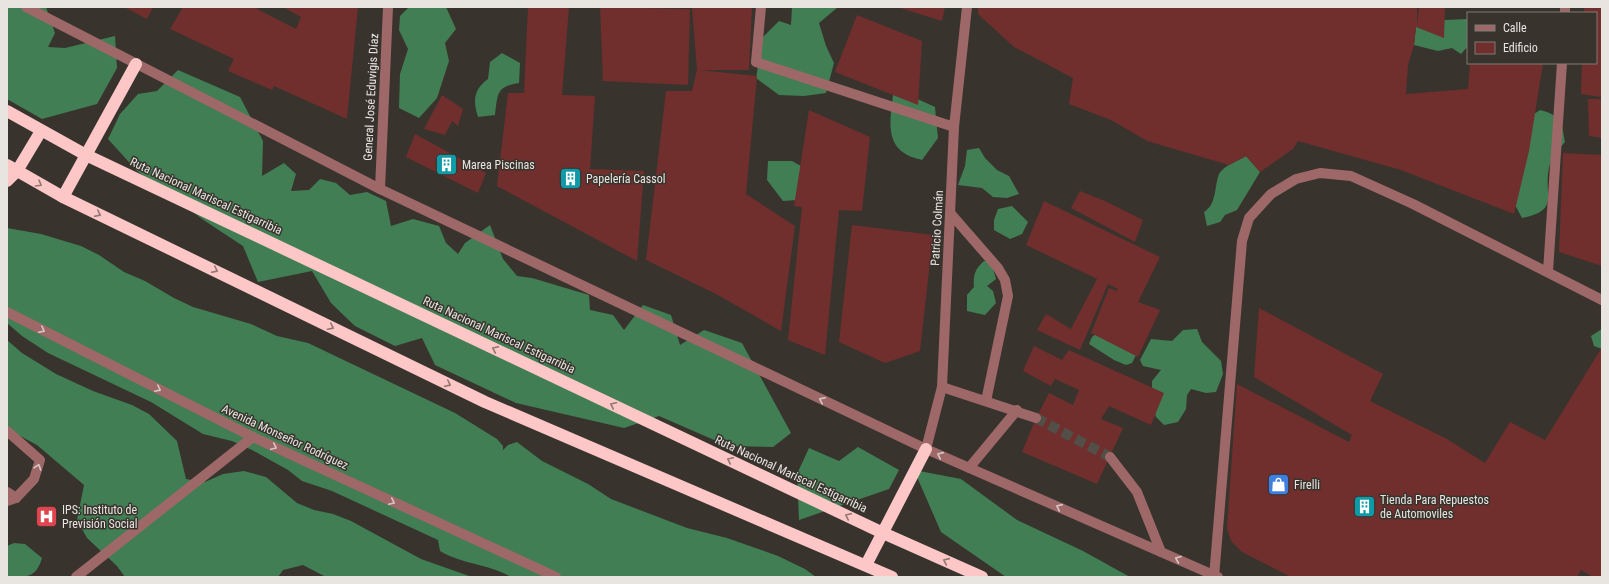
<svg xmlns="http://www.w3.org/2000/svg" width="1609" height="584" font-family="'Roboto Condensed',sans-serif">
<rect width="100%" height="100%" fill="#38342d"/>
<g fill="#417e53">
<polygon points="7,7 46,7 55,33 48,47 65,48 115,36 117,68 97,104 42,119 7,99"/>
<polygon points="409,7 446,7 456,29 445,43 449,61 437,98 419,118 399,108 400,74 408,49 399,30 400,16"/>
<polygon points="792,7 838,7 819,23 826,46 834,63 826,93 804,96 779,95 756,78 763,37 779,21 791,25"/>
<polygon points="1468,19 1468,46 1461,54 1452,48 1438,51 1414,45 1416,27 1445,20"/>
<path d="M 502,53 L 520,63 L 519,83 C 496,87 498,93 495,115 L 478,117 C 473,101 473,90 488,79 L 490,62 Z"/>
<polygon points="178,70 240,97 263,141 262,176 284,163 296,174 291,191 309,190 320,179 336,183 350,195 367,192 386,201 391,226 413,219 439,226 446,243 458,254 465,243 490,225 503,259 517,276 532,278 589,295 590,310 613,315 624,330 643,305 671,315 680,345 704,330 742,343 791,433 773,447 728,446 659,416 624,428 516,403 435,365 422,338 395,346 355,326 331,303 312,271 258,282 243,246 205,221 137,171 108,139 120,114 138,94 157,91"/>
<path d="M 893,95 L 913,97 L 935,107 L 938,138 L 922,160 C 916,158 909,157 904,153 C 885,141 891,114 893,95 Z"/>
<path d="M 1540,110 C 1561,115 1562,124 1565,142 C 1558,150 1551,158 1549,168 C 1543,195 1561,210 1522,218 L 1513,201 L 1531,116 Z"/>
<polygon points="979,148 985,158 997,170 1009,176 1019,194 1007,198 993,197 982,188 958,185 965,166 967,150"/>
<path d="M 1246,156 L 1260,172 L 1237,210 L 1225,215 L 1220,222 L 1207,226 L 1204,212 C 1217,204 1214,187 1219,174 C 1223,166 1238,161 1246,156 Z"/>
<polygon points="768,161 792,161 808,170 797,200 783,201 767,180"/>
<polygon points="1012,206 1028,222 1022,234 1010,239 994,230 994,220 998,209"/>
<path d="M 7,228 L 41,234 L 81,246 L 99,255 L 124,272 L 145,281 L 174,298 L 193,307 L 251,324 L 277,336 L 308,343 L 455,413 L 497,439 L 503,446 L 503,450 L 508,445 L 517,442 L 542,461 L 588,484 L 611,499 L 687,528 L 727,538 L 778,556 L 805,569 L 816,577 L 511,577 C 489,564 461,564 440,551 L 438,540 L 332,491 L 302,481 L 288,470 L 252,450 L 232,441 L 203,434 L 151,402 L 48,353 L 22,336 L 7,323 Z"/>
<path d="M 984,261 L 991,262 L 996,279 L 987,286 L 993,291 L 996,303 L 985,315 L 967,311 L 967,295 L 974,287 C 973,275 975,269 984,261 Z"/>
<polygon points="1197,329 1202,342 1221,361 1223,374 1216,392 1206,393 1191,389 1187,395 1186,409 1178,422 1164,425 1156,417 1152,400 1152,381 1161,370 1143,366 1140,360 1151,339 1172,341 1183,330"/>
<polygon points="1602,329 1602,349 1594,346 1591,336"/>
<polygon points="1096,334 1136,355 1132,363 1126,365 1114,360 1089,344 1092,337"/>
<polygon points="7,340 22,353 56,374 93,391 132,405 149,414 177,441 186,479 205,482 223,474 244,471 266,477 297,503 314,510 333,514 351,521 421,559 472,577 326,577 303,565 283,570 278,577 125,577 117,566 87,538 77,520 84,485 37,445 7,429"/>
<polygon points="858,447 899,470 889,489 799,520 797,474 809,448 839,461"/>
<polygon points="914,470 961,479 1017,520 1083,551 1130,577 1006,577 941,532"/>
<path d="M 14,543 L 25,544 L 42,558 C 36,579 25,577 7,577 L 7,546 Z"/>
</g>
<g fill="#702e2d">
<polygon points="124,7 153,7 147,19"/>
<polygon points="183,7 258,7 257,9 296,29 301,17 283,7 358,7 347,119 274,86 272,90 228,71 234,59 170,29"/>
<polygon points="528,7 569,7 562,95 595,96 590,169 644,171 637,261 497,186 508,93 524,93"/>
<polygon points="600,7 690,9 688,85 603,81"/>
<polygon points="692,7 752,7 749,70 699,70 757,76 746,194 795,226 781,331 716,294 646,260 666,91 692,91 697,70"/>
<polygon points="897,7 945,7 942,21"/>
<polygon points="978,7 1417,7 1417,25 1419,7 1445,7 1444,38 1416,27 1414,45 1408,65 1406,94 1468,89 1470,63 1543,63 1529,151 1514,214 1401,170 1298,141 1293,149 1260,172 1246,156 1229,165 1147,141 1111,120 1069,104 1073,78 1014,47 978,14"/>
<polygon points="1584,7 1602,7 1602,97 1581,94 1582,63 1596,63 1596,13 1584,13"/>
<polygon points="857,15 922,41 918,105 835,72"/>
<polygon points="442,95 463,109 458,126 452,121 445,135 424,129"/>
<polygon points="1588,99 1602,99 1602,138 1589,136"/>
<polygon points="809,110 870,137 862,211 839,210 825,355 788,340 802,207 794,206"/>
<polygon points="415,134 486,173 478,193 406,157"/>
<polygon points="1563,153 1602,155 1602,266 1559,252"/>
<polygon points="1080,191 1105,201 1143,220 1135,242 1071,208"/>
<polygon points="1044,201 1160,257 1138,302 1160,310 1138,357 1091,333 1109,288 1117,291 1118,289 1108,284 1080,350 1037,330 1046,314 1071,329 1097,279 1026,245"/>
<polygon points="852,225 933,235 920,351 885,363 839,342"/>
<polygon points="1259,308 1383,374 1370,401 1447,439 1485,463 1510,422 1545,440 1602,347 1602,577 1593,577 1581,570 1577,577 1291,577 1242,552 1231,541 1227,528 1237,384 1349,442 1352,435 1254,377"/>
<polygon points="1034,346 1062,360 1069,350 1164,393 1151,425 1109,406 1101,419 1123,428 1097,484 1022,452 1036,418 1049,393 1073,405 1079,390 1055,379 1051,386 1023,371"/>
</g>
<g fill="none" stroke-linecap="round" stroke-linejoin="round">
<polyline stroke="#524f48" stroke-width="10" stroke-dasharray="10 5" stroke-linecap="butt" points="1036,418 1110,457"/>
<g stroke="#9e6869" stroke-width="10">
<polyline points="26,7 380,189 926,449 1218,577"/>
<polyline points="761,7 756,62 954,127"/>
<polyline points="1565,13 1565,7"/>
<polyline points="380,189 388,7"/>
<polyline points="951,214 998,268 1005,280 1008,296 986,401"/>
<polyline points="1548,271 1562,63"/>
<polyline points="7,312 253,437 556,577"/>
<polyline points="942,387 1036,418"/>
<polyline points="7,431 40,460 34,479 16,498"/>
<polyline points="926,449 942,387 954,127 967,7"/>
<polyline points="1110,457 1137,492 1161,552"/>
<polyline points="969,468 1017,410"/>
<polyline points="7,492 16,498 7,501"/>
<polyline points="76,577 253,437"/>
<polyline points="1214,577 1242,241 1249,218 1271,194 1296,179 1320,173 1351,176 1413,204 1602,300"/>
</g>
<g stroke="#fdc7c7" stroke-width="12">
<polyline points="7,111 86,155 883,533 982,577"/>
<polyline points="7,165 63,197 485,402 892,577"/>
<polyline points="7,181 17,171 41,131"/>
<polyline points="63,197 136,64"/>
<polyline points="866,565 926,449"/>
</g>
</g>
<defs><path id="oneway-chevron" d="M-2-3.5L2.5 0L-2 3.5" fill="none" stroke-width="1.6" stroke-linecap="round" stroke-linejoin="round"/></defs>
<g stroke="#917672">
<use href="#oneway-chevron" transform="translate(39 184) rotate(30)"/>
<use href="#oneway-chevron" transform="translate(98 214) rotate(26)"/>
<use href="#oneway-chevron" transform="translate(215 270) rotate(26)"/>
<use href="#oneway-chevron" transform="translate(331 327) rotate(26)"/>
<use href="#oneway-chevron" transform="translate(495 349) rotate(-155)"/>
<use href="#oneway-chevron" transform="translate(448 384) rotate(26)"/>
<use href="#oneway-chevron" transform="translate(613 405) rotate(-155)"/>
<use href="#oneway-chevron" transform="translate(730 460) rotate(-155)"/>
<use href="#oneway-chevron" transform="translate(848 516) rotate(-155)"/>
<use href="#oneway-chevron" transform="translate(946 561) rotate(-156)"/>
</g>
<g stroke="#d6c6c3">
<use href="#oneway-chevron" transform="translate(42 330) rotate(27)"/>
<use href="#oneway-chevron" transform="translate(158 389) rotate(27)"/>
<use href="#oneway-chevron" transform="translate(822 400) rotate(-154)"/>
<use href="#oneway-chevron" transform="translate(274 447) rotate(25)"/>
<use href="#oneway-chevron" transform="translate(940 455) rotate(-156)"/>
<use href="#oneway-chevron" transform="translate(38 467) rotate(-72)"/>
<use href="#oneway-chevron" transform="translate(392 502) rotate(25)"/>
<use href="#oneway-chevron" transform="translate(1059 507) rotate(-156)"/>
<use href="#oneway-chevron" transform="translate(1178 559) rotate(-157)"/>
</g>
<defs>
<symbol id="building-square" viewBox="-11 -11 22 22"><rect x="-9" y="-9" width="18" height="18" rx="4" fill="#0f9aa8" stroke="#38342d"/><path d="M-4-6H4V6H1V3H-1V6H-4ZM-2.5-4.3h1.7v1.8h-1.7ZM.8-4.3h1.7v1.8H.8ZM-2.5-1h1.7V.8h-1.7ZM.8-1h1.7V.8H.8Z" fill="#fff"/></symbol>
<symbol id="shop-square" viewBox="-11 -11 22 22"><rect x="-9" y="-9" width="18" height="18" rx="4" fill="#3f7fe0" stroke="#38342d"/><path d="M-5-2.5h2.3a2.7 3.5 0 0 1 5.4 0H5L5.5 6h-11ZM-1.5-2.5h3a1.5 2.3 0 0 0-3 0Z" fill="#fff"/></symbol>
<symbol id="hospital-square" viewBox="-11 -11 22 22"><rect x="-9" y="-9" width="18" height="18" rx="4" fill="#e0444e" stroke="#38342d"/><path d="M-5-5h3v3.5h4V-5h3V5h-3V1.5h-4V5h-3Z" fill="#fff"/></symbol>
</defs>
<g fill-rule="evenodd">
<use href="#building-square" x="434" y="152" width="25" height="25"/>
<use href="#building-square" x="558" y="166" width="25" height="25"/>
<use href="#shop-square" x="1266" y="472" width="25" height="25"/>
<use href="#building-square" x="1352" y="494" width="25" height="25"/>
<use href="#hospital-square" x="34" y="504" width="25" height="25"/>
</g>
<g text-anchor="middle" stroke-width="3" stroke-linejoin="round" paint-order="stroke">
<g font-size="12" fill="#e8e5e1" stroke="#38342d">
<text transform="translate(371 97) rotate(-87)" y="4">General José Eduvigis Díaz</text>
<text transform="translate(206 196) rotate(25)" y="4">Ruta Nacional Mariscal Estigarribia</text>
<text transform="translate(937 228) rotate(-87)" y="4">Patricio Colmán</text>
<text transform="translate(499 335) rotate(25)" y="4">Ruta Nacional Mariscal Estigarribia</text>
<text transform="translate(285 437) rotate(25)" y="4">Avenida Monseñor Rodríguez</text>
<text transform="translate(791 474) rotate(25)" y="4">Ruta Nacional Mariscal Estigarribia</text>
</g>
<g font-size="12" fill="#e8e5e1" stroke="#38342d" text-anchor="start">
<text x="462" y="169">Marea Piscinas</text>
<text x="586" y="183">Papelería Cassol</text>
<text x="1294" y="489">Firelli</text>
<text x="1380" y="504">Tienda Para Repuestos<tspan x="1380" dy="14">de Automoviles</tspan></text>
<text x="62" y="514">IPS: Instituto de<tspan x="62" dy="14">Previsión Social</tspan></text>
</g>
</g>
<rect width="1609" height="584" fill="none" stroke="#e8e5e1" stroke-width="16"/>
<rect x="1467" y="12" width="130" height="52" fill="#38342d" stroke="#7e7b75"/>
<rect x="1475" y="25" width="20" height="6" fill="#9e6869" stroke="#7e7b75"/>
<text x="1503" y="32" font-size="12" fill="#e8e5e1">Calle</text>
<rect x="1475" y="42" width="20" height="12" fill="#702e2d" stroke="#7e7b75"/>
<text x="1503" y="52" font-size="12" fill="#e8e5e1">Edificio</text>
</svg>
